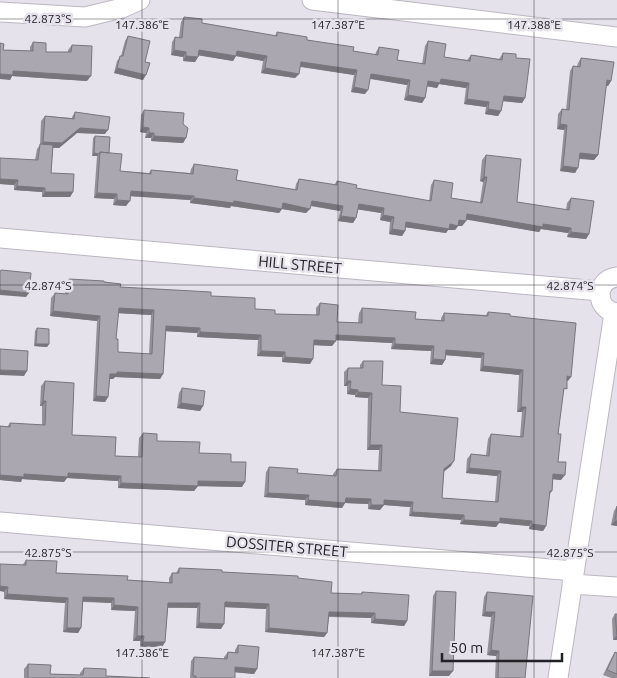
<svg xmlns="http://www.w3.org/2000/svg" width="617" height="678" font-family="Ubuntu,sans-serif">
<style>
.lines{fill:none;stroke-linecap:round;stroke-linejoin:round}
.minor-casing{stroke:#bbb7c1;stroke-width:21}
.minor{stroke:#fff;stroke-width:19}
.wall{fill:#939098;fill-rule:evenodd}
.shaded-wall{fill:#78757c}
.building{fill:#aba7b1;stroke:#78757c;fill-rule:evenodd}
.ticks{fill:none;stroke:#222125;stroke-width:1;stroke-opacity:0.45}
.labels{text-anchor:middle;stroke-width:5;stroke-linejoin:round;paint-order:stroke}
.street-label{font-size:15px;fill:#222125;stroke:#e6e2ec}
.ticks-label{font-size:12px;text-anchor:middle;fill:#222125;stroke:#e6e2ec;stroke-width:5;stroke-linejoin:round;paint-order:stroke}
</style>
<rect width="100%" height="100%" fill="#e6e2ec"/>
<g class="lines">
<!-- minor casing -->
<g class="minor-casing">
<path id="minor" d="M 312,0 L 617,37
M 0,12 L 85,17 L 122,8 L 140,0
M 0,238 L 600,291
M 617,277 C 594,280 595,310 617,313
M 0,522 L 574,571
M 572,584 L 617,587
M 558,678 L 614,313"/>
</g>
<!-- minor -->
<use href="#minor" class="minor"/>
</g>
<!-- wall -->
<path class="wall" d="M 184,17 L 202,23 L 275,36 L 277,32 L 307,40 L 353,51 L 375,55 L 376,52 L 379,47 L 397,60 L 422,64 L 425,46 L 428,41 L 444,57 L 467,60 L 471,55 L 499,59 L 503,53 L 516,58 L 525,98 L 522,103 L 503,101 L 501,111 L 498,116 L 485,114 L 486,107 L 464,104 L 466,88 L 439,84 L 437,88 L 427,86 L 425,98 L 422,103 L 404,100 L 407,85 L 370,79 L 365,94 L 351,92 L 354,75 L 300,67 L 299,74 L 295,78 L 261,73 L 263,61 L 236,56 L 233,61 L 199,55 L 198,57 L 195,62 L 183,61 L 183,57 L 171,55 L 172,42 L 175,37 L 179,37 L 181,22 Z
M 128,36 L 145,62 L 143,80 L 114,73 L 117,61 L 121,56 L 125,41 Z
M 33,42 L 46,52 L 68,52 L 68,50 L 72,45 L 87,81 L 12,76 L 10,80 L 3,50 L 30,51 L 30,47 Z
M 581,58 L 611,81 L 608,86 L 606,86 L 598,155 L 594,160 L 579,159 L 575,173 L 560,171 L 564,130 L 557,129 L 558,114 L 562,109 L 566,110 L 570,71 L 573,66 L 577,66 L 578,63 Z
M 144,110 L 183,124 L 186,138 L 183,143 L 151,141 L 151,138 L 145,138 L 146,133 L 140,132 L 141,115 Z
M 75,112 L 105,134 L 77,133 L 59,148 L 53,148 L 51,173 L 73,192 L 70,197 L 42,197 L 42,192 L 14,190 L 14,185 L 0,184 L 0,158 L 35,160 L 37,149 L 40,145 L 41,121 L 45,116 L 72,118 L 72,117 Z
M 95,136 L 109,153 L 120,171 L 149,173 L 151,170 L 190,173 L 191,169 L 194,164 L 236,180 L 295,190 L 296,184 L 299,179 L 334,185 L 337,181 L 356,188 L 429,201 L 431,185 L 434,180 L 451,198 L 480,202 L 483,182 L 480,181 L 482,160 L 486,155 L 517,202 L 566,210 L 567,203 L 571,198 L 589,234 L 586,239 L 567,237 L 568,233 L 541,229 L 539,232 L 466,219 L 466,221 L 462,226 L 458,226 L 455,230 L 448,230 L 446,233 L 406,227 L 405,231 L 402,236 L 389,234 L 390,222 L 380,220 L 381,213 L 358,209 L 356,218 L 353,223 L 338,221 L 340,211 L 310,206 L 306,213 L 282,209 L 279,213 L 231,206 L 230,208 L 190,203 L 190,200 L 130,196 L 126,206 L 113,205 L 114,199 L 94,198 L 97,156 L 92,156 L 93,138 Z
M 69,279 L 104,282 L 120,287 L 211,296 L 255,309 L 275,314 L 316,315 L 316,308 L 320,303 L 337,322 L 358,323 L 359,313 L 362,308 L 415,319 L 441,320 L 441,318 L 444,313 L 486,315 L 488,312 L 510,316 L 568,381 L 567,381 L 563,393 L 558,434 L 558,462 L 561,480 L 553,479 L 552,491 L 549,495 L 546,526 L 543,531 L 529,529 L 529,526 L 499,523 L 496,527 L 460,524 L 461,520 L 409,516 L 410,507 L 384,505 L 380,510 L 368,509 L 368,504 L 345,503 L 342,508 L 305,505 L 305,500 L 264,497 L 266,472 L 269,467 L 297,473 L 333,476 L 333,474 L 337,469 L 378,470 L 379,450 L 367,450 L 368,398 L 355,397 L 355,395 L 347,394 L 347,386 L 344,386 L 344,372 L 348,368 L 360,368 L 360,365 L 363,361 L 382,385 L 400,412 L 451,466 L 444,471 L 442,498 L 495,502 L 497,476 L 466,473 L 467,459 L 471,454 L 486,455 L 488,439 L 491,434 L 520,437 L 522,412 L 517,412 L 519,375 L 480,371 L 481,358 L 446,355 L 445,360 L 442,365 L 430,364 L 431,351 L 391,349 L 392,343 L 336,340 L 332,346 L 314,345 L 310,364 L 282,362 L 282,357 L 257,356 L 258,340 L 197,337 L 197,333 L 165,331 L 163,374 L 160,379 L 115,377 L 113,379 L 110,379 L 108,397 L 105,402 L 93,401 L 97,321 L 50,316 L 51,298 L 55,293 L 65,294 L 66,284 ZM 118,313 L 151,315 L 149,354 L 118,352 L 116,339 Z
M 37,328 L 49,344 L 47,347 L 34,346 L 35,331 Z
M 45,381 L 72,435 L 115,456 L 138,457 L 139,438 L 143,433 L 157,441 L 231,462 L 242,487 L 198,486 L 194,491 L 118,488 L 118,481 L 67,478 L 64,482 L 22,479 L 21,482 L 0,480 L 0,426 L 7,427 L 10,423 L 42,425 L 42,406 L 40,406 L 41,386 Z
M 182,388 L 203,406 L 200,411 L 177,408 L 179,393 Z
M 617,506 L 617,526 L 611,525 L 614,511 Z
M 26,560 L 56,573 L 127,580 L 169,583 L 169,578 L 172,573 L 176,573 L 179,568 L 222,572 L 298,578 L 331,593 L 361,594 L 362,592 L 407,621 L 404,626 L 371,623 L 371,618 L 329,617 L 327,633 L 324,637 L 265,632 L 266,609 L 225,607 L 221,629 L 196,628 L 197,608 L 168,608 L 165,642 L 162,647 L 140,647 L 140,641 L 133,641 L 135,611 L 111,610 L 111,603 L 83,602 L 81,628 L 78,633 L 63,632 L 65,603 L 4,599 L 4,592 Z
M 436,591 L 449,676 L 429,676 L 433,596 Z
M 487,592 L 525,678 L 495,678 L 496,656 L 487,655 L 491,617 L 482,616 L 484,597 Z
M 615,614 L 617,614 L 617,640 L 613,640 L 612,619 Z
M 238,645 L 257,669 L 254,674 L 235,672 L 235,678 L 190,678 L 191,661 L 194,657 L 224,659 L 224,657 L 228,652 L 235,653 L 235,650 Z
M 615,652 L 617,653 L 617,678 L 611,678 L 603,675 L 612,657 Z
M 28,664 L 50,674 L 80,675 L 80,673 L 84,668 L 106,676 L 150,678 L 24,678 L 24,669 Z"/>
<!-- shaded-wall -->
<path class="shaded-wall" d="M 174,50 L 186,52 L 183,57 L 171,55 Z
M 199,50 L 237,51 L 267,56 L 263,61 L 236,56 L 233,61 L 196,55 Z
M 186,56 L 198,57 L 195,62 L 183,61 Z
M 301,62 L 357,70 L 354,75 L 297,66 Z
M 117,68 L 146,75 L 143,80 L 114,73 Z
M 265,68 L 299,74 L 295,78 L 261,73 Z
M 13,71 L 91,76 L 87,81 L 12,76 L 10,80 L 0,79 L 0,74 Z
M 371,74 L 410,80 L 407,85 L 367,78 Z
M 441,79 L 469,83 L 466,88 L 439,84 L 437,88 L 425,86 L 428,81 Z
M 607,80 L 611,81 L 608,86 L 603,85 Z
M 354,87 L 368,90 L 365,94 L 351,92 Z
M 408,95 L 425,98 L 422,103 L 404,100 Z
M 504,96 L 525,98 L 522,103 L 501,101 Z
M 467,99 L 489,102 L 486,107 L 464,104 Z
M 488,109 L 501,111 L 498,116 L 485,114 Z
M 560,124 L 567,125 L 564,130 L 557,129 Z
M 143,127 L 149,128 L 146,133 L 140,132 Z
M 80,128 L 108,130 L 105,134 L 77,133 L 59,148 L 40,146 L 43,142 Z
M 149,133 L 154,133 L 151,138 L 145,138 Z
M 154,136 L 186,138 L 183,143 L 151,141 Z
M 94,153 L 99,154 L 97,156 L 92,156 Z
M 580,153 L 598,155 L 594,160 L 576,158 Z
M 563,166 L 578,168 L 575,173 L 560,171 Z
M 484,177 L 487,177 L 483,182 L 480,181 Z
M 0,179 L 18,180 L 14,185 L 0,184 Z
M 17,186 L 45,188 L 42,192 L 14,190 Z
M 131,191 L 194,196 L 190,200 L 127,196 Z
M 45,192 L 73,192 L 70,197 L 42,197 Z
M 97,193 L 117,194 L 114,199 L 94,198 Z
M 194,198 L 283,203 L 310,209 L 306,213 L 282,209 L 279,213 L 231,206 L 230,208 L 190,203 Z
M 117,200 L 130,201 L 126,206 L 113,205 Z
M 312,201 L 343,206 L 340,211 L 308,205 Z
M 359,204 L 384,208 L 381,213 L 355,209 Z
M 467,214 L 543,224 L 571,228 L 568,233 L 541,229 L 539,232 L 463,219 Z
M 383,215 L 394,217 L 390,222 L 380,220 Z
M 341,216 L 356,218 L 353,223 L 338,221 Z
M 459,220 L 466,221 L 462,226 L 458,226 L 455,230 L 448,230 L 446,233 L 403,227 L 406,222 L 450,224 Z
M 392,229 L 405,231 L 402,236 L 389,234 Z
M 571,232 L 589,234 L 586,239 L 567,237 Z
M 0,290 L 29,293 L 26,297 L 0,295 Z
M 119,308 L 154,310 L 151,315 L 115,313 Z
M 53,311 L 100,316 L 97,321 L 50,316 Z
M 166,326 L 200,328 L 197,333 L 162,331 Z
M 200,332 L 261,335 L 258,340 L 197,337 Z
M 336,335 L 395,338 L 392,343 L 333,340 Z
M 314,340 L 336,341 L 332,346 L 311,345 Z
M 36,344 L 49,344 L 47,347 L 34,346 Z
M 395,344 L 434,346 L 431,351 L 391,349 Z
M 446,350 L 484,353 L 481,358 L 443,355 Z
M 261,351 L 285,352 L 282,357 L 257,356 Z
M 285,357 L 313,359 L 310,364 L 282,362 Z
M 433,359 L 445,360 L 442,365 L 430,364 Z
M 483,366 L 523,370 L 519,375 L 480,371 Z
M 0,370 L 27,371 L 24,376 L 0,375 Z
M 117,372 L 163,374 L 160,379 L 115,377 L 113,379 L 107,379 L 110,374 Z
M 567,376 L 571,377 L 568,381 L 564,381 Z
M 347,381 L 351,381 L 347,386 L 344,386 Z
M 350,389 L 358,390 L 355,395 L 347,394 Z
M 358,392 L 372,393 L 368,398 L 355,397 Z
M 96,396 L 108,397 L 105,402 L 93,401 Z
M 43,401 L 46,401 L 42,406 L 40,406 Z
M 181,403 L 203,406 L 200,411 L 177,408 Z
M 521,407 L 526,407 L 522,412 L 517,412 Z
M 370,445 L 382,445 L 379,450 L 367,450 Z
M 454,461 L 451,466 L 441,474 L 444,469 Z
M 469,468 L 501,471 L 497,476 L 466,473 Z
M 68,473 L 121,476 L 118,481 L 67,478 L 64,482 L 22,479 L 21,482 L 0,480 L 0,475 Z
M 553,474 L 565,475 L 561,480 L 550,479 Z
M 198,481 L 245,482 L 242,487 L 195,486 Z
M 121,483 L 198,486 L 194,491 L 118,488 Z
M 268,493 L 309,495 L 305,500 L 264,497 Z
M 346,498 L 371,499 L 368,504 L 345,503 L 342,508 L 305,505 L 308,500 Z
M 384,500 L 413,502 L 410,507 L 384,505 L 380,510 L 368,509 L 371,505 Z
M 412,512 L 464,515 L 461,520 L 409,516 Z
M 500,518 L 532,521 L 529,526 L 499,523 L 496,527 L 460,524 L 464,520 Z
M 615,521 L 617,521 L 617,526 L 611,525 Z
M 532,524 L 546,526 L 543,531 L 529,529 Z
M 0,586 L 8,587 L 4,592 L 0,591 Z
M 7,594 L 68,598 L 65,603 L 4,599 Z
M 83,597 L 114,598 L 111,603 L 80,601 Z
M 225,602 L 269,604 L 266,609 L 222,607 Z
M 168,603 L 200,603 L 197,608 L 164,607 Z
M 114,605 L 138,607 L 135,611 L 111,610 Z
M 329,612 L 375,613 L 371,618 L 326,616 Z
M 485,612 L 495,612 L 491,617 L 482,616 Z
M 375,619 L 407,621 L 404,626 L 371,623 Z
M 199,623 L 224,624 L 221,629 L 196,628 Z
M 67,628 L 81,628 L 78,633 L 63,632 Z
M 269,628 L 327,633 L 324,637 L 265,632 Z
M 617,635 L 617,640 L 613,640 Z
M 137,636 L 144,636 L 140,641 L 133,641 Z
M 143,642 L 165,642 L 162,647 L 140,647 Z
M 491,650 L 499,651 L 496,656 L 487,655 Z
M 235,667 L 257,669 L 254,674 L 232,672 Z
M 432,671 L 453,671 L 449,676 L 429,676 Z"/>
<!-- building -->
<path class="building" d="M 184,17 L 202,19 L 202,23 L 277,36 L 277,32 L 307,37 L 307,40 L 354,47 L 353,51 L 378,55 L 379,47 L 399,50 L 397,60 L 425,64 L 428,41 L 446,44 L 444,57 L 470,61 L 471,55 L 502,60 L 503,53 L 516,54 L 516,58 L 530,59 L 525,98 L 504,96 L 501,111 L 488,109 L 489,102 L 467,99 L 469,83 L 441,79 L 440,83 L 428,81 L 425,98 L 408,95 L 410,80 L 371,74 L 368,90 L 354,87 L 357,70 L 301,62 L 299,74 L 265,68 L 267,56 L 237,51 L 236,56 L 199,50 L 198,57 L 186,56 L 186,52 L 174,50 L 175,37 L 182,38 Z
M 128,36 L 150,41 L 145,62 L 150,63 L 146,75 L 117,68 L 120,56 L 123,56 Z
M 33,42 L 46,43 L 46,52 L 71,52 L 72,45 L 92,46 L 91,76 L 13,71 L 13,75 L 0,74 L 0,43 L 4,44 L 3,50 L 33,51 Z
M 581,58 L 614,62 L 611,81 L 607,80 L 598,155 L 580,153 L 578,168 L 563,166 L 567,125 L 560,124 L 562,109 L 569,110 L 573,66 L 580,67 Z
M 144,110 L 184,113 L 183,124 L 188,128 L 186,138 L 154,136 L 154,133 L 149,133 L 149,128 L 143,127 Z
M 75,112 L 110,117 L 108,130 L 80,128 L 62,143 L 43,142 L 45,116 L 74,119 Z
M 95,136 L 110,137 L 109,153 L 100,152 L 99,154 L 94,153 Z
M 40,144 L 53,145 L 51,173 L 74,174 L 73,192 L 45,192 L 45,188 L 17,186 L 18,180 L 0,179 L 0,158 L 38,160 Z
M 100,152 L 122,154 L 120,171 L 151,174 L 151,170 L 193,174 L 194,164 L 238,170 L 236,180 L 297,190 L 299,179 L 337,185 L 337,181 L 357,185 L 356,188 L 431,201 L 434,180 L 453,183 L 451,198 L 482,203 L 487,177 L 484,177 L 486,155 L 521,159 L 517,202 L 569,210 L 571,198 L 594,201 L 589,234 L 571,232 L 571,228 L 543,224 L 543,227 L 467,214 L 466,221 L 459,220 L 458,226 L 450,224 L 449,229 L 406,222 L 405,231 L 392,229 L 394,217 L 383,215 L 384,208 L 359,204 L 356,218 L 341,216 L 343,206 L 312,201 L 310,209 L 283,203 L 282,209 L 234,201 L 233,203 L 194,198 L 194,196 L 131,191 L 130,201 L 117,200 L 117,194 L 97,193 Z
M 1,270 L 31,273 L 29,293 L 0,290 L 0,272 Z
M 69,279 L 104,281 L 104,282 L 121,284 L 120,287 L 211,292 L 211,296 L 255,298 L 255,309 L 275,310 L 275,314 L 319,315 L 320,303 L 338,305 L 337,322 L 362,323 L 362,308 L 416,312 L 415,319 L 444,321 L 444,313 L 488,316 L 488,312 L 510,314 L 510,316 L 537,319 L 576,323 L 571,377 L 567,376 L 567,389 L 564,388 L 558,434 L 561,434 L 558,462 L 566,462 L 565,475 L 553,474 L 552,491 L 550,491 L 546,526 L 532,524 L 532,521 L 500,518 L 500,522 L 464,520 L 464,515 L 412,512 L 413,502 L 384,500 L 384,505 L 371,505 L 371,499 L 346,498 L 345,503 L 308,500 L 309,495 L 268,493 L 269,467 L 298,469 L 297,473 L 336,476 L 337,469 L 381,471 L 382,445 L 370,445 L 372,393 L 358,392 L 358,390 L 350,389 L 351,381 L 347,381 L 348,368 L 363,368 L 363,361 L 383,361 L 382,385 L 401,386 L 400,412 L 458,418 L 454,461 L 444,469 L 442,498 L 498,502 L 501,471 L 469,468 L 471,454 L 489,456 L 491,434 L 523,437 L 526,407 L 521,407 L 523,370 L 483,366 L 484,353 L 446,350 L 445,360 L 433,359 L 434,346 L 395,344 L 395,338 L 336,335 L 336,341 L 314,340 L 313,359 L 285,357 L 285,352 L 261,351 L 261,335 L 200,332 L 200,328 L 166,326 L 163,374 L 117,372 L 117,374 L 110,374 L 108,397 L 96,396 L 100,316 L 53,311 L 55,293 L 68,294 ZM 119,308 L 154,310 L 152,354 L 118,352 L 118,339 L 116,339 Z
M 37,328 L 49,329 L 49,344 L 36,344 Z
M 0,349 L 28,351 L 27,371 L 0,370 Z
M 45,381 L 74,383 L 72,435 L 116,437 L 115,456 L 142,457 L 143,433 L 157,434 L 157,441 L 200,442 L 199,453 L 231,454 L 231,462 L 246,462 L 245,482 L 198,481 L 198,486 L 121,483 L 121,476 L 68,473 L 68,477 L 24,474 L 24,477 L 0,475 L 0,426 L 10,427 L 10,423 L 45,425 L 46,401 L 43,401 Z
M 182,388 L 205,391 L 203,406 L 181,403 Z
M 617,506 L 617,521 L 615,521 Z
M 26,560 L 57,561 L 56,573 L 128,576 L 127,580 L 172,583 L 172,573 L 179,573 L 179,568 L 222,570 L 222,572 L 298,576 L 298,578 L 332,582 L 331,593 L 362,594 L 362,592 L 409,595 L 407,621 L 375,619 L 375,613 L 329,612 L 327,633 L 269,628 L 269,604 L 225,602 L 224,624 L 199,623 L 200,603 L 168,603 L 165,642 L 143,642 L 144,636 L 137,636 L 138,607 L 114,605 L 114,598 L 83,597 L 81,628 L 67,628 L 68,598 L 7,594 L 8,587 L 0,586 L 0,564 L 26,565 Z
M 436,591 L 456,592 L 453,671 L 432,671 Z
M 487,592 L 533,596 L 525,678 L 498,678 L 499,651 L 491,650 L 495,612 L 485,612 Z
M 615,614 L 617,614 L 617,635 Z
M 238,645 L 259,647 L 257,669 L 235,667 L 235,678 L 196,678 L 196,676 L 193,676 L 194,657 L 227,659 L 228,652 L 238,653 Z
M 615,652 L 617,653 L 617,674 L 607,670 Z
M 28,664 L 51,665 L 50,674 L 83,675 L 84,668 L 106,669 L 106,676 L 150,678 L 28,678 Z"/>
<!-- ticks -->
<path class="ticks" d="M 142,0 L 142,678M 338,0 L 338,678M 534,0 L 534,678M 0,19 L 617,19M 0,285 L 617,285M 0,552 L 617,552"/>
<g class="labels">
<!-- street labels -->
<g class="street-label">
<text transform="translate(300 265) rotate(5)" y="5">HILL STREET</text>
<text transform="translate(287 547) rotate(5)" y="5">DOSSITER STREET</text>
</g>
</g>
<g class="ticks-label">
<text x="48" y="23">42.873°S</text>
<text x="142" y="29">147.386°E</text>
<text x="338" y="29">147.387°E</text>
<text x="534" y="29">147.388°E</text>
<text x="48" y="290">42.874°S</text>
<text x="570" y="290">42.874°S</text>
<text x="48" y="557">42.875°S</text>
<text x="570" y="557">42.875°S</text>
<text x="142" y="657">147.386°E</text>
<text x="338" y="657">147.387°E</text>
</g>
<!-- scale -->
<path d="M442 653v8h120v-8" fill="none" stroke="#222125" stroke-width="2.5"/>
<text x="450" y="653" font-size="15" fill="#222125" stroke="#e6e2ec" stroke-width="4" paint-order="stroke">50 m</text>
</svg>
